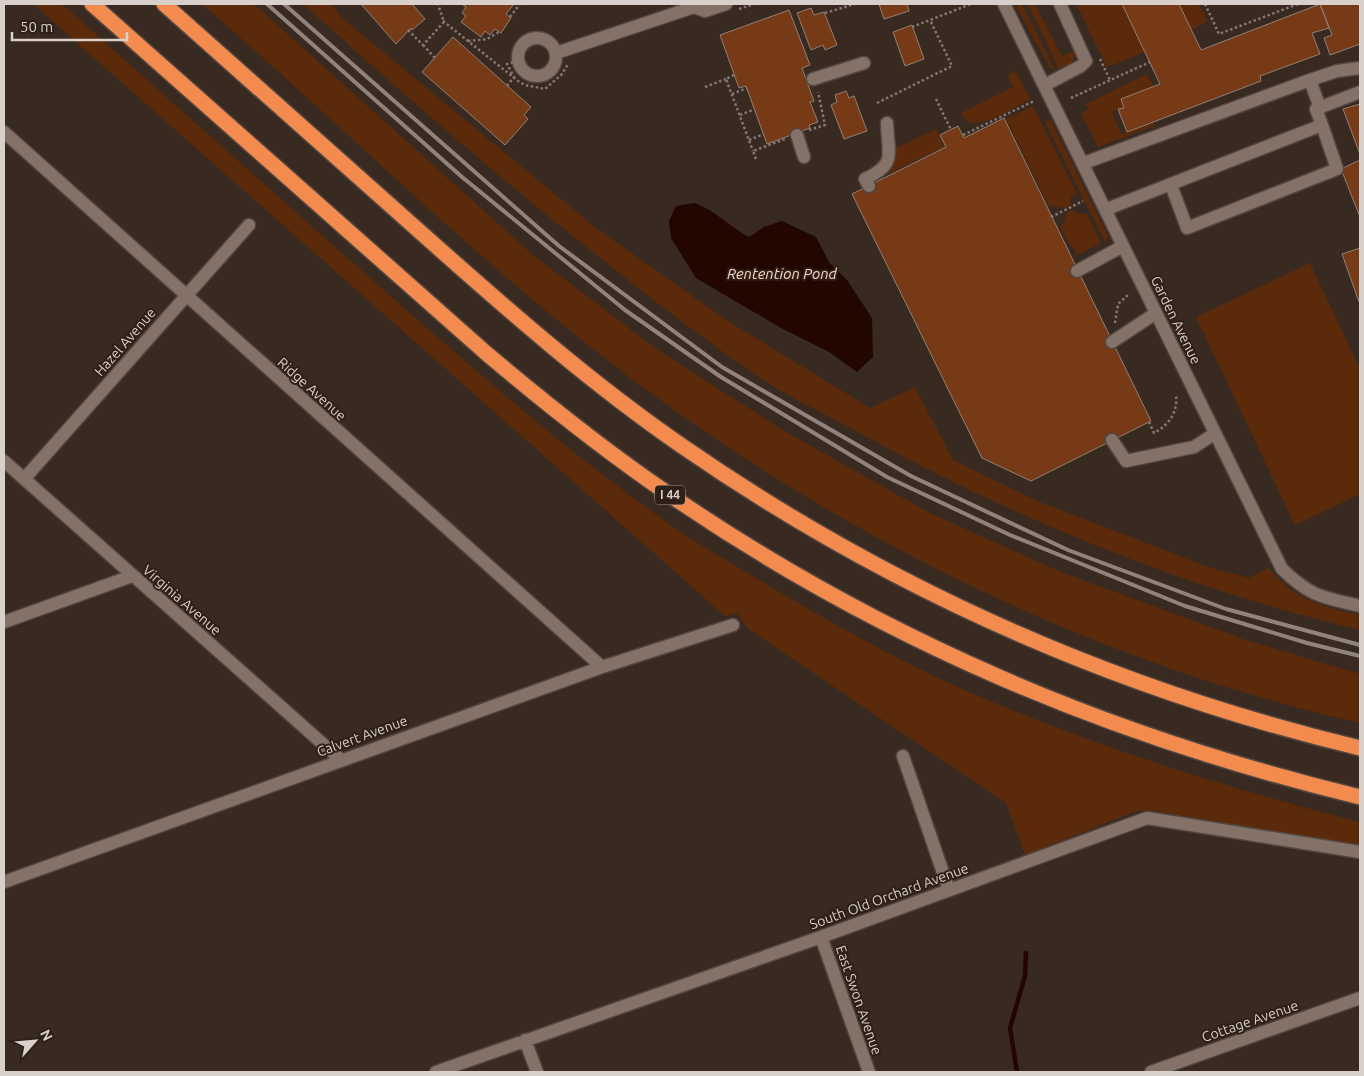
<svg xmlns="http://www.w3.org/2000/svg" width="1364" height="1076" font-family="Ubuntu,sans-serif">
<style>
.green{fill:#5b2a0a}
.water{fill:#230600}
.lines{fill:none;stroke-linecap:round;stroke-linejoin:round}
.stream{stroke:#230600;stroke-width:4.5}
.building{fill:#763b16;stroke:#928076}
.minor-casing{stroke:#534640;stroke-width:15}
.highway-casing{stroke:#534640;stroke-width:18}
.path{stroke:#857872;stroke-width:2.5;stroke-dasharray:2.5 2.5;stroke-linecap:butt}
.minor{stroke:#847269;stroke-width:12}
.highway{stroke:#f48b4e;stroke-width:15}
.rail{stroke:#90837d;stroke-width:4}
.labels{text-anchor:middle;stroke-width:4;stroke-linejoin:round;paint-order:stroke}
.shield{fill:#2e1f17;stroke:#a69b95;stroke-width:1}
.shield-label{font-size:12px;font-weight:bold;fill:#dad0cb}
.street-label{font-size:14px;fill:#dad0cb;stroke:#2e1f17}
.water-label{font-size:15px;font-style:italic;fill:#fbd5c1;stroke:#2e1f17}
</style>
<rect width="100%" height="100%" fill="#382921"/>
<!-- green -->
<path class="green" d="M 33,4 L 62,4 C 173,103 284,202 395,300 C 489,382 584,466 687,536 C 709,551 732,563 754,577 C 821,617 889,656 960,688 C 1090,745 1223,787 1360,822 L 1360,846 L 1149,810 L 1134,812 L 1025,855 L 1006,803 L 747,628 L 737,613 L 725,616 Z
M 202,4 L 254,4 L 533,255 L 655,348 L 781,429 L 930,513 L 1061,572 L 1246,640 L 1360,674 L 1360,723 C 1056,654 771,502 533,300 C 420,205 314,101 202,4 Z
M 303,4 L 332,4 L 342,18 L 596,228 L 725,319 L 870,408 L 915,387 L 953,460 L 1035,500 L 1208,567 L 1249,578 L 1269,568 C 1298,602 1319,605 1360,615 L 1360,630 C 1184,588 1014,519 856,431 C 827,415 796,401 768,383 C 709,344 653,300 598,256 C 496,176 399,90 303,4 Z
M 1017,4 L 1022,4 L 1055,70 L 1050,68 L 1017,8 Z
M 1028,4 L 1035,4 L 1062,56 L 1074,51 C 1077,62 1068,65 1059,69 Z
M 1076,4 L 1122,4 L 1145,52 L 1107,67 Z
M 1179,4 L 1199,4 L 1208,21 L 1192,30 Z
M 1015,70 L 1030,99 C 1015,107 980,130 965,120 L 961,113 L 1013,87 L 1008,76 Z
M 1147,74 L 1154,87 L 1121,99 L 1124,108 L 1112,112 L 1121,134 L 1153,122 L 1154,126 L 1098,147 L 1081,113 L 1089,109 L 1086,104 Z
M 1033,106 L 1076,192 L 1071,197 L 1070,205 L 1065,208 L 1049,206 L 1006,119 Z
M 1050,119 L 1108,236 L 1106,244 L 1045,122 Z
M 936,129 L 944,147 L 880,178 L 893,149 Z
M 1072,209 L 1076,213 L 1087,214 L 1101,243 L 1077,255 L 1072,245 L 1070,246 L 1060,227 L 1065,221 L 1066,213 Z
M 1310,263 L 1360,369 L 1360,494 L 1295,525 L 1196,317 Z"/>
<!-- water -->
<path class="water" d="M 694,203 C 715,210 730,227 749,237 L 764,227 L 782,221 L 816,237 L 829,262 L 847,280 L 872,318 L 873,357 L 857,372 L 829,352 L 781,328 L 696,278 L 671,238 L 669,221 L 676,206 Z"/>
<g class="lines">
<!-- stream -->
<path class="stream" d="M 1017,1072 L 1010,1028 L 1025,976 L 1026,953"/>
</g>
<!-- building -->
<path class="building" d="M 361,4 L 412,4 L 425,19 L 412,30 L 411,28 L 396,44 Z
M 462,4 L 514,4 L 506,14 L 511,18 L 501,33 L 495,29 L 490,35 L 485,31 L 481,37 L 461,22 L 466,16 L 462,13 L 466,7 Z
M 879,4 L 907,4 L 909,11 L 884,19 Z
M 1122,4 L 1179,4 L 1201,50 L 1320,4 L 1329,28 L 1312,33 L 1320,54 L 1260,76 L 1261,81 L 1127,132 L 1118,109 L 1124,108 L 1121,99 L 1160,84 Z
M 1320,4 L 1360,4 L 1360,44 L 1330,55 L 1324,38 L 1332,35 Z
M 811,8 L 814,15 L 824,12 L 837,45 L 825,50 L 823,45 L 811,50 L 797,13 Z
M 789,10 L 810,65 L 802,68 L 814,101 L 810,102 L 818,122 L 809,125 L 810,128 L 767,144 L 746,86 L 739,88 L 720,35 Z
M 912,25 L 924,59 L 905,66 L 893,32 Z
M 453,37 L 531,107 L 524,115 L 528,119 L 505,145 L 422,72 Z
M 846,91 L 849,98 L 854,96 L 867,131 L 844,139 L 831,105 L 837,102 L 835,95 Z
M 1360,104 L 1360,154 L 1343,109 Z
M 1004,118 L 1151,421 L 1031,481 L 982,458 L 852,194 L 946,147 L 940,135 L 958,126 L 964,138 Z
M 1360,160 L 1360,217 L 1341,169 Z
M 1360,248 L 1360,301 L 1359,302 L 1342,254 Z"/>
<g class="lines">
<!-- minor casing -->
<g class="minor-casing">
<path id="minor" d="M 1004,4 L 1282,569 C 1311,597 1322,597 1360,606
M 694,7 L 705,11 L 726,4
M518 57a19 19 0 1 1 38 0a19 19 0 1 1-38 0Z
M 556,53 L 694,7 L 698,4
M 813,79 L 864,63
M 1310,80 L 1320,108
M 1045,85 L 1081,66 L 1086,61 L 1060,4
M 1322,125 L 1316,109 L 1360,92
M 4,132 L 602,667
M 797,135 L 804,157
M 1084,163 L 1310,80 L 1337,71 L 1360,68
M 869,186 L 865,179 C 897,164 888,155 887,123
M 1107,209 L 1322,125 L 1337,169 L 1187,228 L 1171,185
M 1077,271 L 1123,246
M 1112,342 L 1156,313
M 1112,440 L 1126,461 L 1194,447 L 1214,434
M 4,461 L 341,760
M 24,479 L 249,225
M 4,622 L 132,576
M 903,756 L 949,890
M 4,882 L 602,667 L 733,625
M 821,937 L 869,1072
M 525,1040 L 537,1072
M 436,1072 L 821,937 L 1147,818 L 1360,852
M 1151,1072 L 1360,998"/>
</g>
<!-- highway casing -->
<g class="highway-casing">
<path id="highway" d="M 92,4 L 486,353 C 544,402 604,450 667,493 C 881,640 1109,736 1360,797
M 164,4 C 251,82 339,160 427,238 C 509,311 592,384 682,446 C 890,590 1114,689 1360,748"/>
</g>
<!-- path -->
<path class="path" d="M 1205,4 L 1219,34 L 1298,4
M 739,9 L 754,4
M 825,13 L 855,4
M 510,17 L 520,4
M 443,21 L 518,81 L 525,85 L 545,89 L 562,74 L 568,64
M 912,27 L 971,4
M 408,30 L 423,45 L 444,22 L 438,4
M 468,41 L 487,39 L 499,32
M 423,45 L 435,58
M 1100,59 L 1110,80
M 734,75 L 726,79 L 753,151
M 507,86 L 514,77 L 507,64 L 518,61
M 705,87 L 726,79
M 732,94 L 747,88
M 1071,98 L 1150,62
M 936,99 L 951,130
M 877,103 L 952,66 L 930,20
M 740,115 L 755,109
M 809,130 L 825,125 L 818,92
M 963,135 L 1034,101
M 749,140 L 764,134
M 756,159 L 753,151 L 785,139
M 1051,217 L 1083,201
M 1115,323 L 1118,304 L 1129,294
M 1149,422 L 1154,433 C 1170,424 1178,412 1176,394"/>
<!-- minor -->
<use href="#minor" class="minor"/>
<!-- highway -->
<use href="#highway" class="highway"/>
<!-- rail -->
<path class="rail" d="M 267,4 L 462,177 L 625,310 L 721,377 L 887,477 L 1010,535 L 1185,606 L 1307,643 L 1360,656
M 284,4 L 559,246 L 722,367 L 911,476 L 1068,550 L 1226,609 L 1360,645"/>
</g>
<g class="labels">
<!-- shield labels -->
<rect class="shield" x="655" y="485.5" width="30" height="19" rx="4"/>
<g class="shield-label">
<text x="670" y="499">I 44</text>
</g>
<!-- street labels -->
<g class="street-label">
<text transform="translate(1176 320) rotate(64)" y="5">Garden Avenue</text>
<text transform="translate(125 342) rotate(-49)" y="5">Hazel Avenue</text>
<text transform="translate(312 389) rotate(42)" y="5">Ridge Avenue</text>
<text transform="translate(182 600) rotate(41)" y="5">Virginia Avenue</text>
<text transform="translate(362 736) rotate(-20)" y="5">Calvert Avenue</text>
<text transform="translate(889 896) rotate(-20)" y="5">South Old Orchard Avenue</text>
<text transform="translate(859 1000) rotate(71)" y="5">East Swon Avenue</text>
<text transform="translate(1250 1021) rotate(-19)" y="5">Cottage Avenue</text>
</g>
<!-- water labels -->
<g class="water-label">
<text x="782" y="279">Rentention Pond</text>
</g>
</g>
<!-- border -->
<rect width="1364" height="1076" fill="none" stroke="#dad0cb" stroke-width="10"/>
<!-- north arrow -->
<g transform="translate(35 1041) rotate(63)" stroke="#2e1f17" stroke-width="4" paint-order="stroke">
<path d="M0-4L9 19L0 12L-9 19Z" fill="#dad0cb"/>
<text y="-8" font-size="14" font-weight="bold" text-anchor="middle" fill="#dad0cb">N</text>
</g>
<!-- scale -->
<path d="M12 32v8h115v-8" fill="none" stroke="#dad0cb" stroke-width="2.5"/>
<text x="20" y="32" font-size="15" fill="#dad0cb" stroke="#2e1f17" stroke-width="4" paint-order="stroke">50 m</text>
</svg>
